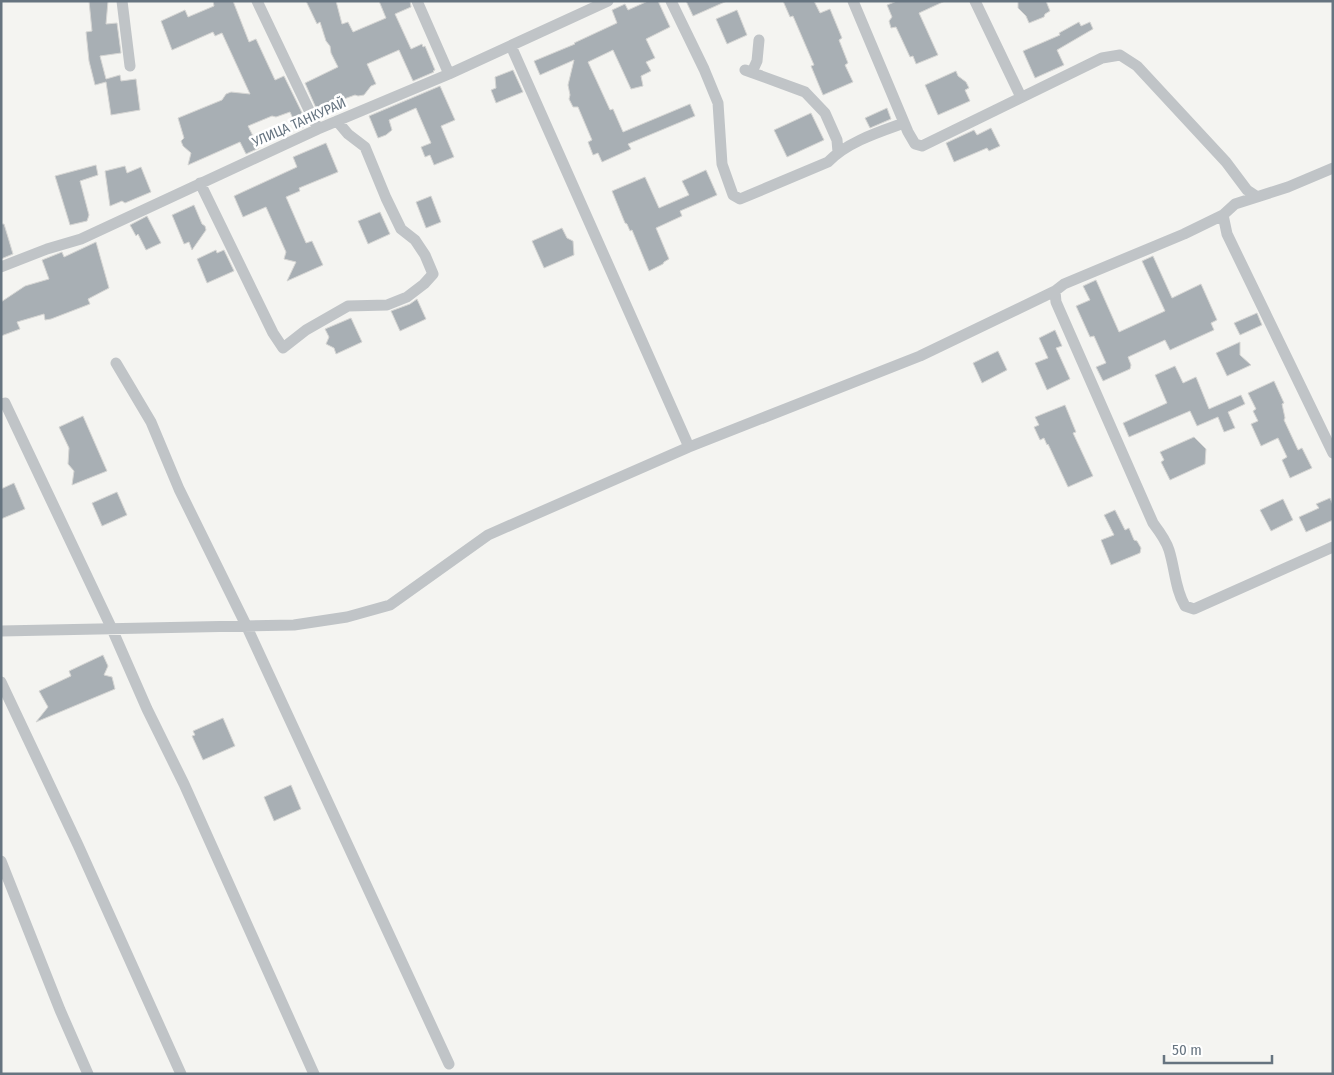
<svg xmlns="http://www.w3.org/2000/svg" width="1334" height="1075" font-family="'Fira Sans Condensed',sans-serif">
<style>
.building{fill:#a8afb4;stroke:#d6d6d4}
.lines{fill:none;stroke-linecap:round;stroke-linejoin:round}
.minor{stroke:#c0c4c7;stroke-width:11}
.labels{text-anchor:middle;stroke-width:5;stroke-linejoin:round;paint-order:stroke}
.street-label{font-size:14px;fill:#667480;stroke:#fff}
</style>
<rect width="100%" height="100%" fill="#f4f4f1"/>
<!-- building -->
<path class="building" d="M 89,1 L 108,1 L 106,24 L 117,23 L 121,53 L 100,56 L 106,79 L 120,75 L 121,81 L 136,79 L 140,110 L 111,115 L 106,82 L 95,85 L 89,61 L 86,32 L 92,31 Z
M 213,1 L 233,1 L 249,42 L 256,39 L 275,80 L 284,76 L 308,125 L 298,130 L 290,112 L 276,117 L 272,116 L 248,126 L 259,148 L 246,154 L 240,142 L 188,165 L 191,153 L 183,146 L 181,141 L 184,138 L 178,118 L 222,100 L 226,94 L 231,92 L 250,94 L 222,33 L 215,36 L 213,32 L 172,50 L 161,21 L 185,10 L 188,17 L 214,6 Z
M 306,1 L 336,1 L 342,24 L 348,22 L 353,32 L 386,18 L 379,1 L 410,1 L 411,7 L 395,14 L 411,49 L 422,44 L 423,47 L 425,46 L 435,70 L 433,71 L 434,72 L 413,81 L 399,50 L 367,64 L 376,84 L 371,86 L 364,95 L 358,96 L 355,95 L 344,99 L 343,96 L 316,108 L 305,83 L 338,67 L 331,53 L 330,46 L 326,41 L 320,22 L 317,24 Z
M 648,1 L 658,1 L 670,27 L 646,39 L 655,58 L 646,62 L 651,71 L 641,76 L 643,86 L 631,89 L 613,50 L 588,62 L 610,110 L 613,109 L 623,132 L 690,104 L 695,116 L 628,144 L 631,149 L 602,162 L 598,153 L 593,155 L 588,142 L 592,140 L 578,107 L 573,107 L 569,99 L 570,95 L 568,85 L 574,60 L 540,75 L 534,61 L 575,44 L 574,43 L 617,23 L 612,10 L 625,4 L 628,10 Z
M 686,1 L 727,1 L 693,16 Z
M 783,1 L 814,1 L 820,13 L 830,9 L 842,38 L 839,40 L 848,63 L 845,65 L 853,82 L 823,95 L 811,66 L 814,65 L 793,16 L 790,17 Z
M 897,1 L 945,1 L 919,13 L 938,55 L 916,64 L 913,56 L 910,57 L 896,27 L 891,28 L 889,21 L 892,17 L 887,5 Z
M 1018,1 L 1046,1 L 1050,11 L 1045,14 L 1044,17 L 1029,23 L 1026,16 L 1018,8 Z
M 737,10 L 747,35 L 727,44 L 716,19 Z
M 1079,22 L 1081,26 L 1090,22 L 1093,29 L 1057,50 L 1064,65 L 1035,78 L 1023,51 L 1060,35 L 1059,33 Z
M 513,70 L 523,92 L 496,103 L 491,90 L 496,88 L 495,77 Z
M 956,71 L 958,76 L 966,82 L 969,88 L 965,90 L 970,101 L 938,115 L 925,85 Z
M 440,86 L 455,120 L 441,126 L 454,157 L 434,165 L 430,155 L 425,157 L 421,147 L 431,143 L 416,108 L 389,120 L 392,130 L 386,135 L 378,138 L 369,116 Z
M 887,108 L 891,119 L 870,128 L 865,118 Z
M 811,113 L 824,140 L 787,157 L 774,130 Z
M 991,128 L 1000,146 L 989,151 L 987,148 L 954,162 L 946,143 L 974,130 L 977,135 Z
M 326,143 L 338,172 L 299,188 L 300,191 L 286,197 L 306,243 L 312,241 L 323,265 L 287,281 L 296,262 L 284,259 L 286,252 L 266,207 L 243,217 L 234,196 L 297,167 L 293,157 Z
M 96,165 L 98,175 L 80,181 L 89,215 L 87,221 L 70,225 L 55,176 Z
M 125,166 L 127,173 L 141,167 L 151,192 L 125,203 L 122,201 L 110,206 L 105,171 Z
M 706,170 L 717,195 L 680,211 L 682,216 L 656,228 L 669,259 L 664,262 L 663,264 L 649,271 L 632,230 L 630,231 L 627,224 L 625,223 L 612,191 L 645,177 L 659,208 L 689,195 L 682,181 Z
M 431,196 L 441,222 L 426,228 L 416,202 Z
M 194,205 L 202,224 L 205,226 L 206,230 L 192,250 L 189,242 L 184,244 L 172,215 Z
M 380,212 L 390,234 L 368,244 L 358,221 Z
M 147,216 L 161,243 L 146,250 L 138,234 L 136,236 L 130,225 Z
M 1,224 L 4,224 L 13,254 L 1,259 Z
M 562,228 L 567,238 L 573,241 L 574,255 L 544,268 L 532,241 Z
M 96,242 L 109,288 L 88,299 L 90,304 L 51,319 L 45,320 L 44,314 L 17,322 L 20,329 L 1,336 L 1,302 L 25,286 L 49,279 L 42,260 L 62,252 L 64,257 Z
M 216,250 L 217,253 L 224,250 L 234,271 L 207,283 L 197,259 Z
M 1153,256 L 1172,298 L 1201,284 L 1217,320 L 1211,323 L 1214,330 L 1170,350 L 1165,340 L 1128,357 L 1131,365 L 1130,369 L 1103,381 L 1096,367 L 1106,363 L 1094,336 L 1090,337 L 1076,306 L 1090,300 L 1083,286 L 1096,280 L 1119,332 L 1165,311 L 1142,261 Z
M 417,299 L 426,319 L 400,331 L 391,311 L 410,304 Z
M 1257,313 L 1262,325 L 1240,335 L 1234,323 Z
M 351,318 L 362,342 L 336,354 L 334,348 L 326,344 L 329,337 L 325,329 Z
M 1055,330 L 1062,346 L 1056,348 L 1070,379 L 1047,390 L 1035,363 L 1048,358 L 1039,338 Z
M 1240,342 L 1240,355 L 1251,365 L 1227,376 L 1216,353 Z
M 998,351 L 1007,370 L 982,383 L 973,363 Z
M 1175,366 L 1183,383 L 1196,377 L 1209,409 L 1241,395 L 1245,404 L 1228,412 L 1235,428 L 1224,432 L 1218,417 L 1197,426 L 1190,411 L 1129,437 L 1123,423 L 1167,403 L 1155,375 Z
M 1274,381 L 1284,403 L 1282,404 L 1285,418 L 1284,420 L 1298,450 L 1302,448 L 1312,468 L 1290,478 L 1282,460 L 1287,457 L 1278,438 L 1261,446 L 1251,424 L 1258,421 L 1253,411 L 1256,409 L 1248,393 Z
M 1065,405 L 1076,432 L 1073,433 L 1093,476 L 1068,487 L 1048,444 L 1047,445 L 1044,438 L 1040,440 L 1034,427 L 1039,425 L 1035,417 Z
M 83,416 L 107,471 L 72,485 L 74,471 L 68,464 L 69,448 L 59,427 Z
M 1194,437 L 1206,449 L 1205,464 L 1170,480 L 1161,462 L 1164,460 L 1160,452 Z
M 14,483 L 25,509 L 1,519 L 1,489 Z
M 117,492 L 127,515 L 102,526 L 92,503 Z
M 1330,498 L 1333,505 L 1333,520 L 1306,532 L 1299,517 L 1319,508 L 1316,504 Z
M 1283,499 L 1293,520 L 1271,531 L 1260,510 Z
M 1115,510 L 1125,530 L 1129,528 L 1134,540 L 1137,541 L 1141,548 L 1140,553 L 1111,565 L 1101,540 L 1114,535 L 1104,515 Z
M 103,655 L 108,666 L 104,675 L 112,677 L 115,689 L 36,722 L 48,707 L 39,691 L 71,676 L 69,671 Z
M 223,718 L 235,746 L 203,760 L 192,736 L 195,735 L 193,731 Z
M 291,785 L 301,809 L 274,821 L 264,797 Z"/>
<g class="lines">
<!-- minor -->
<path class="minor" d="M 122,1 L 130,66
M 257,1 L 318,129
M 417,1 L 449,74
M 671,1 L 704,69 L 718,103 L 722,164 L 733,195 L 740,199 L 828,162 C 847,142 879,132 904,123
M 853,1 L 908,132 L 915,144 L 922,146 L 1102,58 L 1120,55 L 1137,66 L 1226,162 L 1247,190 L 1256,196
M 975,1 L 1021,97
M 511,46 L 689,447
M 745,70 L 805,92 L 825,113 L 837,140 L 838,152
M 752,72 L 757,61 L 759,40
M 1333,168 L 1288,187 L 1235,204 L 1223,215 L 1184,234 L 1064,284 L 1055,291 L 1056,302 L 1153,523 C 1159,531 1166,540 1169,550 C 1175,569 1175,589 1185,606 L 1194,609 L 1333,547
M 200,183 L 273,333 L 283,348 L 306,330 L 348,306 L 387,305 L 407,297 L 424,284 L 433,274 L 425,255 L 415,240 L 401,229 L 386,198 L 365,147 L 348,134 L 337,121
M 1223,215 L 1227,234 L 1333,453
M 1,267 L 47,249 L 81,239 L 318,129 L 449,74 L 608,1
M 116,363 L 151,422 L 179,489 L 246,625 L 449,1064
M 1,404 L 5,403 L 112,629 L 147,709 L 184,784 L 314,1074
M 1,631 L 294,625 L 347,617 L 390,605 L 488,535 L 689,447 L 920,356 L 1055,291
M 1,682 L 78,845 L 181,1074
M 1,861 L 60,1010 L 88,1074"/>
</g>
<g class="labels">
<!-- street labels -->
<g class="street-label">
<text transform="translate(299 122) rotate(-24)" y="5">УЛИЦА ТАНКУРАЙ</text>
</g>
</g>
<!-- border -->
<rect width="1334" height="1075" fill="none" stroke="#667480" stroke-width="5"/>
<!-- scale -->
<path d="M1164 1055v8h108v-8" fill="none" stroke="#667480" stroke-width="2.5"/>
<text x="1172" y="1055" font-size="15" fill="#667480" stroke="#ffffff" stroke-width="4" paint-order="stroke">50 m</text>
</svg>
